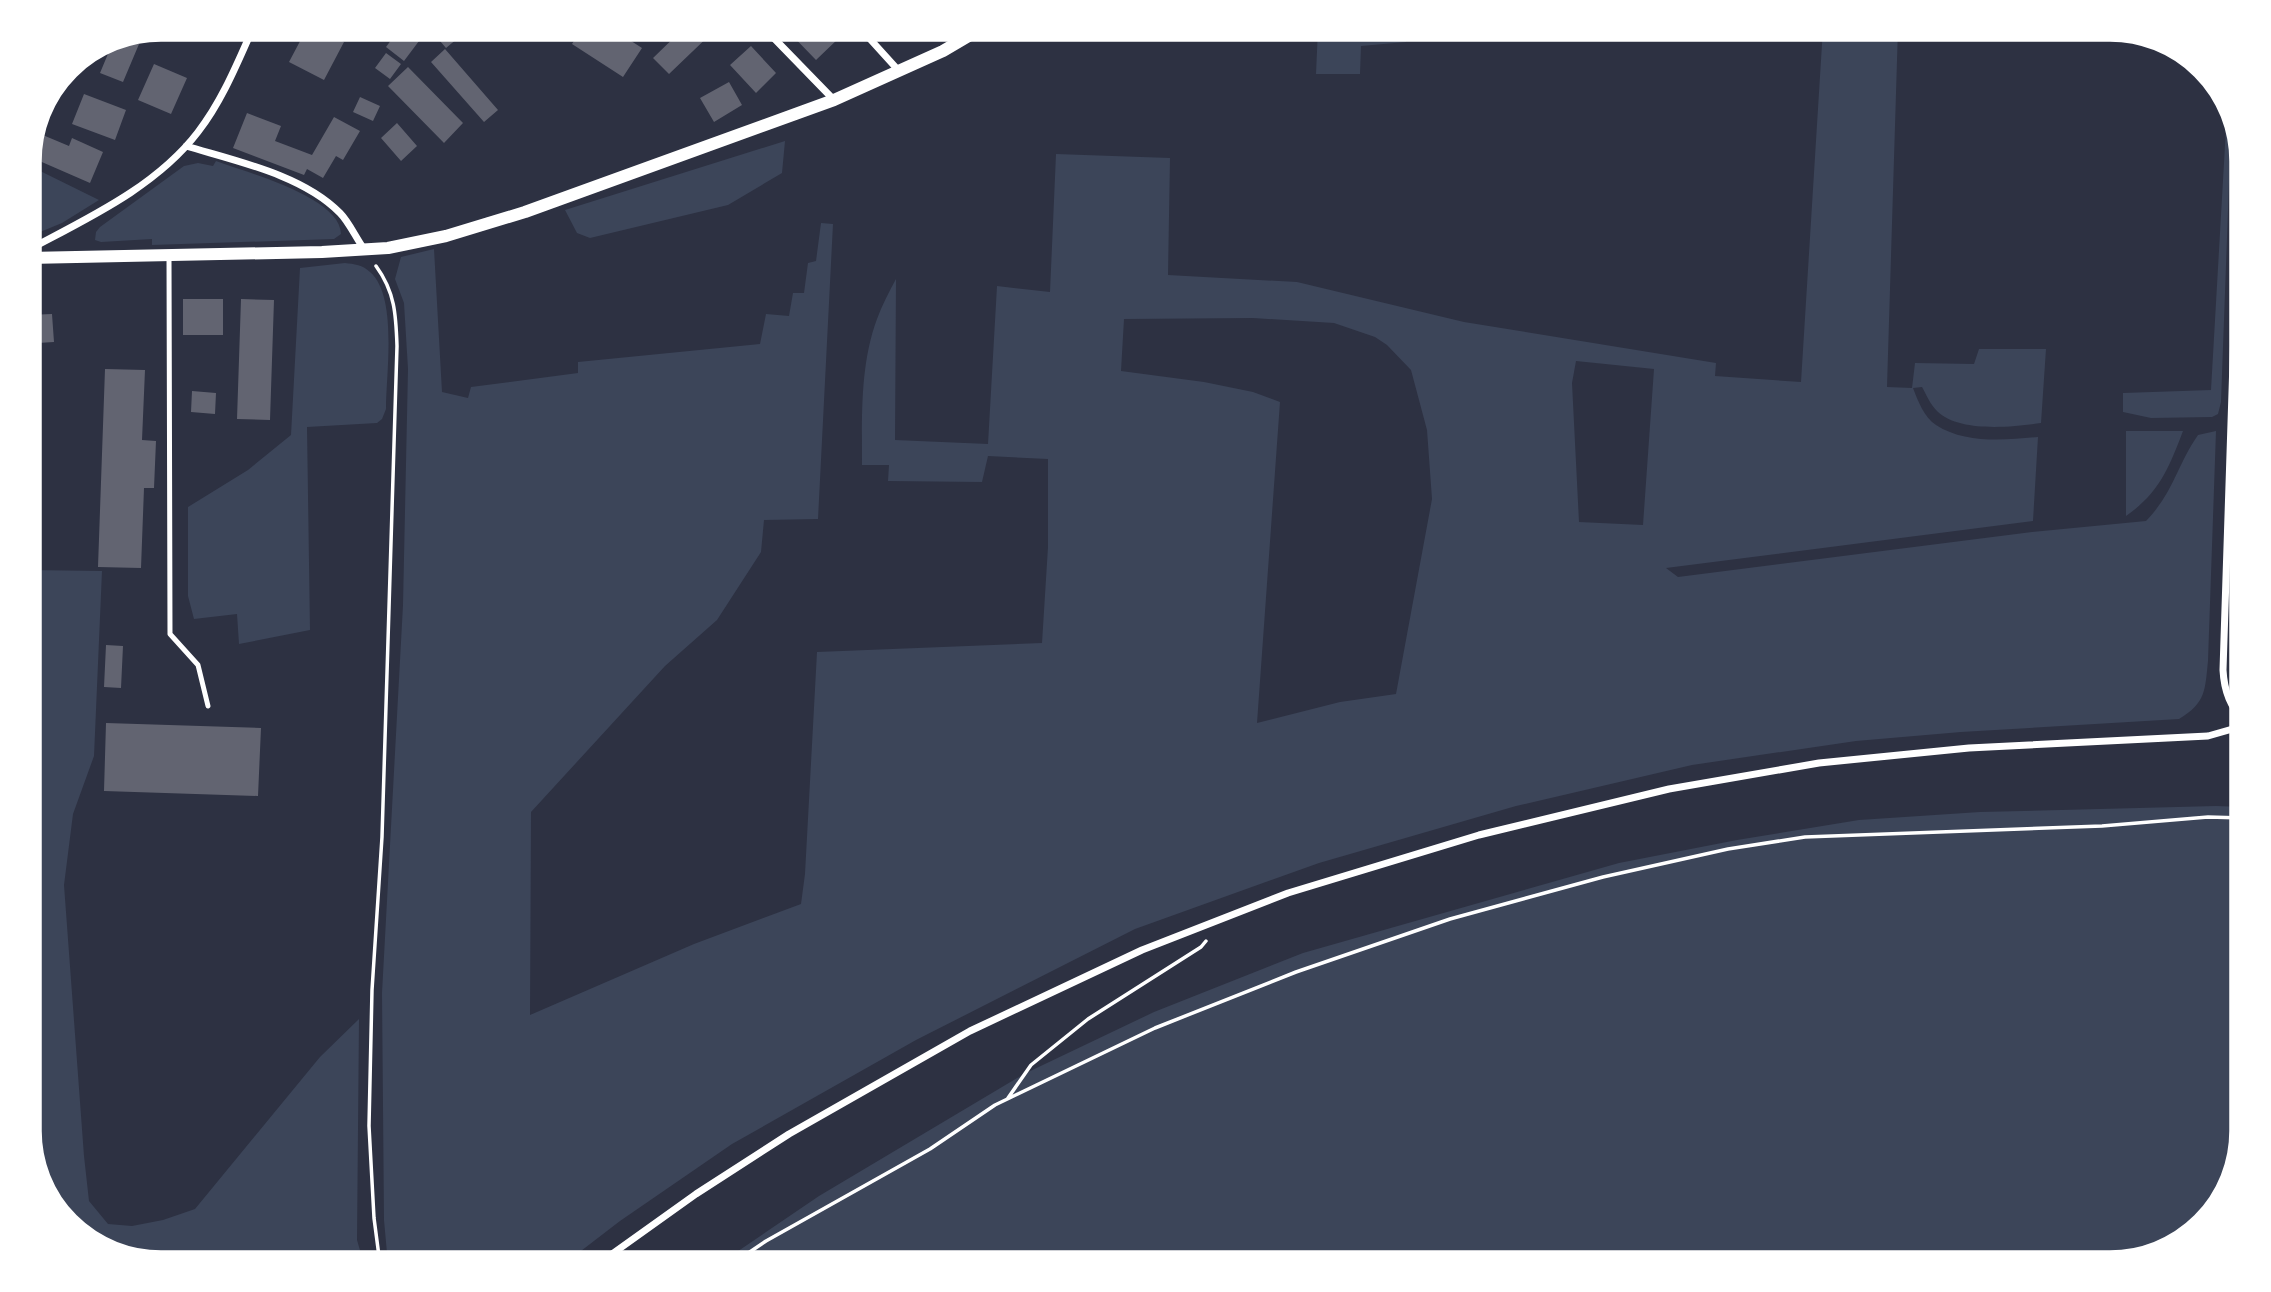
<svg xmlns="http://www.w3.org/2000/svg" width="2271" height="1292" font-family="'Source Sans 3',sans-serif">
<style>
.green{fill:#3c4559;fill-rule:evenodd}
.building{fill:#626471}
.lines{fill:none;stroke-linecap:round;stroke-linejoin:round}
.path{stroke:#fff;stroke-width:3.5}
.service{stroke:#fff;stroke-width:5}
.minor{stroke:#fff;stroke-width:7}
.tertiary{stroke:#fff;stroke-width:12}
.rim{fill:none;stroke:#fff;stroke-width:3.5}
</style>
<rect width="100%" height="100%" fill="#2d3142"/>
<!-- green -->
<path class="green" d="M 1318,28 L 1406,28 L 1406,42 L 1361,46 L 1360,74 L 1316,74 Z
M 1823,28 L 1898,28 L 1887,387 L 1912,388 L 1915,363 L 1974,364 L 1979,349 L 2046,349 L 2041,423 C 2013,427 1959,433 1937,411 C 1930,404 1927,396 1922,387 L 1913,388 C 1918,401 1924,417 1936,425 C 1965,444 2006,440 2038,437 L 2033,521 L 1666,568 L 1678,577 L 2032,532 L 2146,521 C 2174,492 2177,465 2198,435 L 2216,431 L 2208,661 C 2205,690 2206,703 2179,719 L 1961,732 L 1856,741 L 1692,765 L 1516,806 L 1319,863 L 1135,929 L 916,1040 L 732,1144 L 620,1221 L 564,1264 L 388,1264 L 384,1220 L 382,993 L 403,605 L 408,369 L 404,303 L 395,279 L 401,257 L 434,249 L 442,392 L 468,398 L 471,387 L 578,373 L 578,362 L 760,344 L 766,314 L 789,316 L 793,293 L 804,293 L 808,263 L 816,261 L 821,223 L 833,224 L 818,519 L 764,520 L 761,552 L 717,620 L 665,666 L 531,812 L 530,1015 L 694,944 L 801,904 L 805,874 L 817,652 L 1042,643 L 1048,547 L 1048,459 L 988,456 L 982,482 L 888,481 L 889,465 L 862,465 C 862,416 860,365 877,319 C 882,305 889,292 896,279 L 895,440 L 988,444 L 997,286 L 1050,292 L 1056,154 L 1170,158 L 1168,275 L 1297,282 L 1464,322 L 1716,363 L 1715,376 L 1801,382 ZM 1253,318 L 1334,323 L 1375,337 L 1387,345 L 1411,370 L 1427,430 L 1432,499 L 1396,694 L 1340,702 L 1257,723 L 1280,402 L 1253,392 L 1204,382 L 1121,371 L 1124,319 ZM 1576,361 L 1654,369 L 1643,525 L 1579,522 L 1572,383 Z
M 2226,128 L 2231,128 L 2221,402 L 2218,414 L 2212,417 L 2151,418 L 2123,412 L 2123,393 L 2211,390 Z
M 785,141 L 782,173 L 728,205 L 590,238 L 577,233 L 565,210 Z
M 216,161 C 245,172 341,197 341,234 L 334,239 L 152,245 L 152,239 L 101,242 L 95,240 L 96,232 L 100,227 L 184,166 L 198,163 L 213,166 Z
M 28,165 L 99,200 L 62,223 L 28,237 Z
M 345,263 C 354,264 363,265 370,272 C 398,296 386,374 386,409 L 382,419 L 377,423 L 307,427 L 310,630 L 239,644 L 237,614 L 194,619 L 188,596 L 188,507 L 248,470 L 291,435 L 300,268 Z
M 2126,431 L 2183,431 C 2169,468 2159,493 2126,516 Z
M 28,570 L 102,571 L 94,756 L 73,814 L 64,885 L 84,1156 L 89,1201 L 108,1224 L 132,1226 L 163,1220 L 195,1209 L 320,1057 L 359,1019 L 357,1240 L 364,1264 L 161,1264 L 95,1246 L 46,1198 L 28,1139 Z
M 2216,806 L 2243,807 L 2243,1131 L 2225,1197 L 2177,1246 L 2110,1264 L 719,1264 L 819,1196 L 1024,1074 L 1154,1012 L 1303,953 L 1619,863 L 1737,840 L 1859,820 L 1980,812 Z"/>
<!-- building -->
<path class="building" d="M 307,28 L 317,28 L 344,42 L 324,80 L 289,62 Z
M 400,28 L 428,29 L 404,61 L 386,47 Z
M 429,28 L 459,28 L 464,33 L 446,48 Z
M 582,28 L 611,28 L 642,48 L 623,77 L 572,44 Z
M 684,28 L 717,28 L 669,74 L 653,58 Z
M 785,28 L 831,28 L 840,37 L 816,60 Z
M 133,34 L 142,37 L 123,82 L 100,73 L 115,37 Z
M 751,46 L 776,73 L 756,93 L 730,65 Z
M 445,49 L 498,110 L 484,122 L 431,62 Z
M 386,53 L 401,64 L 390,79 L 375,68 Z
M 154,64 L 187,78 L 171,114 L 138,100 Z
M 408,67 L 463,123 L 444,143 L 388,86 Z
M 729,82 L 742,105 L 714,122 L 700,98 Z
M 84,94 L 126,110 L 115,140 L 72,124 Z
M 360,97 L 380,106 L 373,121 L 353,112 Z
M 247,113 L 281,126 L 275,141 L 312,155 L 334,117 L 360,131 L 343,160 L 336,156 L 323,178 L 307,169 L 304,175 L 233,148 Z
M 397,123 L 417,146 L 401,161 L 381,138 Z
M 38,133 L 69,146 L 72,138 L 103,152 L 90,183 L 28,156 Z
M 183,299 L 223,299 L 223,335 L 183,335 Z
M 241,299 L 274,300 L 270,420 L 237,419 Z
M 52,314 L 54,342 L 38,343 L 39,368 L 28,368 L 28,315 Z
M 105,369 L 145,370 L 142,440 L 156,441 L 154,488 L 144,488 L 141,568 L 98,567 Z
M 192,391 L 216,393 L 215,414 L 191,412 Z
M 106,645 L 123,646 L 121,688 L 104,687 Z
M 106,723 L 261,728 L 258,796 L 104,791 Z"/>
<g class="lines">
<!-- path -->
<path class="path" d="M 376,266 C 395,292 396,315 397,346 L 382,837 L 372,990 L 369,1126 L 374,1218 L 380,1264
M 1008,1098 L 1031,1065 L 1088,1019 L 1201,947 L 1206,941
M 732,1264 L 766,1241 L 930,1149 L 995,1105 L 1155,1028 L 1296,972 L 1450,919 L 1603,877 L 1728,849 L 1805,837 L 2102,826 L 2208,817 L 2243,818"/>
<!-- service -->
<path class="service" d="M 169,256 L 170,634 L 198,665 L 208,706"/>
<!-- minor -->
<path class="minor" d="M 764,28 L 834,100
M 860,28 L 899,71
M 2240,145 L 2223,670 C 2224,689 2229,706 2243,719
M 186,146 C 236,161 303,175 340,213 C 349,222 356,238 364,249
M 28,250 C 88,218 156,187 198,132 C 222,101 237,64 253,28
M 598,1264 L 696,1194 L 789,1134 L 970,1031 L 1142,950 L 1288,893 L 1479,835 L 1669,789 L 1819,763 L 1969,748 L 2208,736 L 2243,726"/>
<!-- tertiary -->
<path class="tertiary" d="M 28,258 L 322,252 L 388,248 L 446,236 L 525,212 L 834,100 L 943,51 L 982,28"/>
</g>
<!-- crop -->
<path d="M0 0H2271V1292H0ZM161 40H2110A121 121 0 0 1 2231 161V1131A121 121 0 0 1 2110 1252H161A121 121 0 0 1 40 1131V161A121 121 0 0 1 161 40Z" fill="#fff" fill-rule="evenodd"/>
<path class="rim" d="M161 40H2110A121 121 0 0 1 2231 161V1131A121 121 0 0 1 2110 1252H161A121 121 0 0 1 40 1131V161A121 121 0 0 1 161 40Z"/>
</svg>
